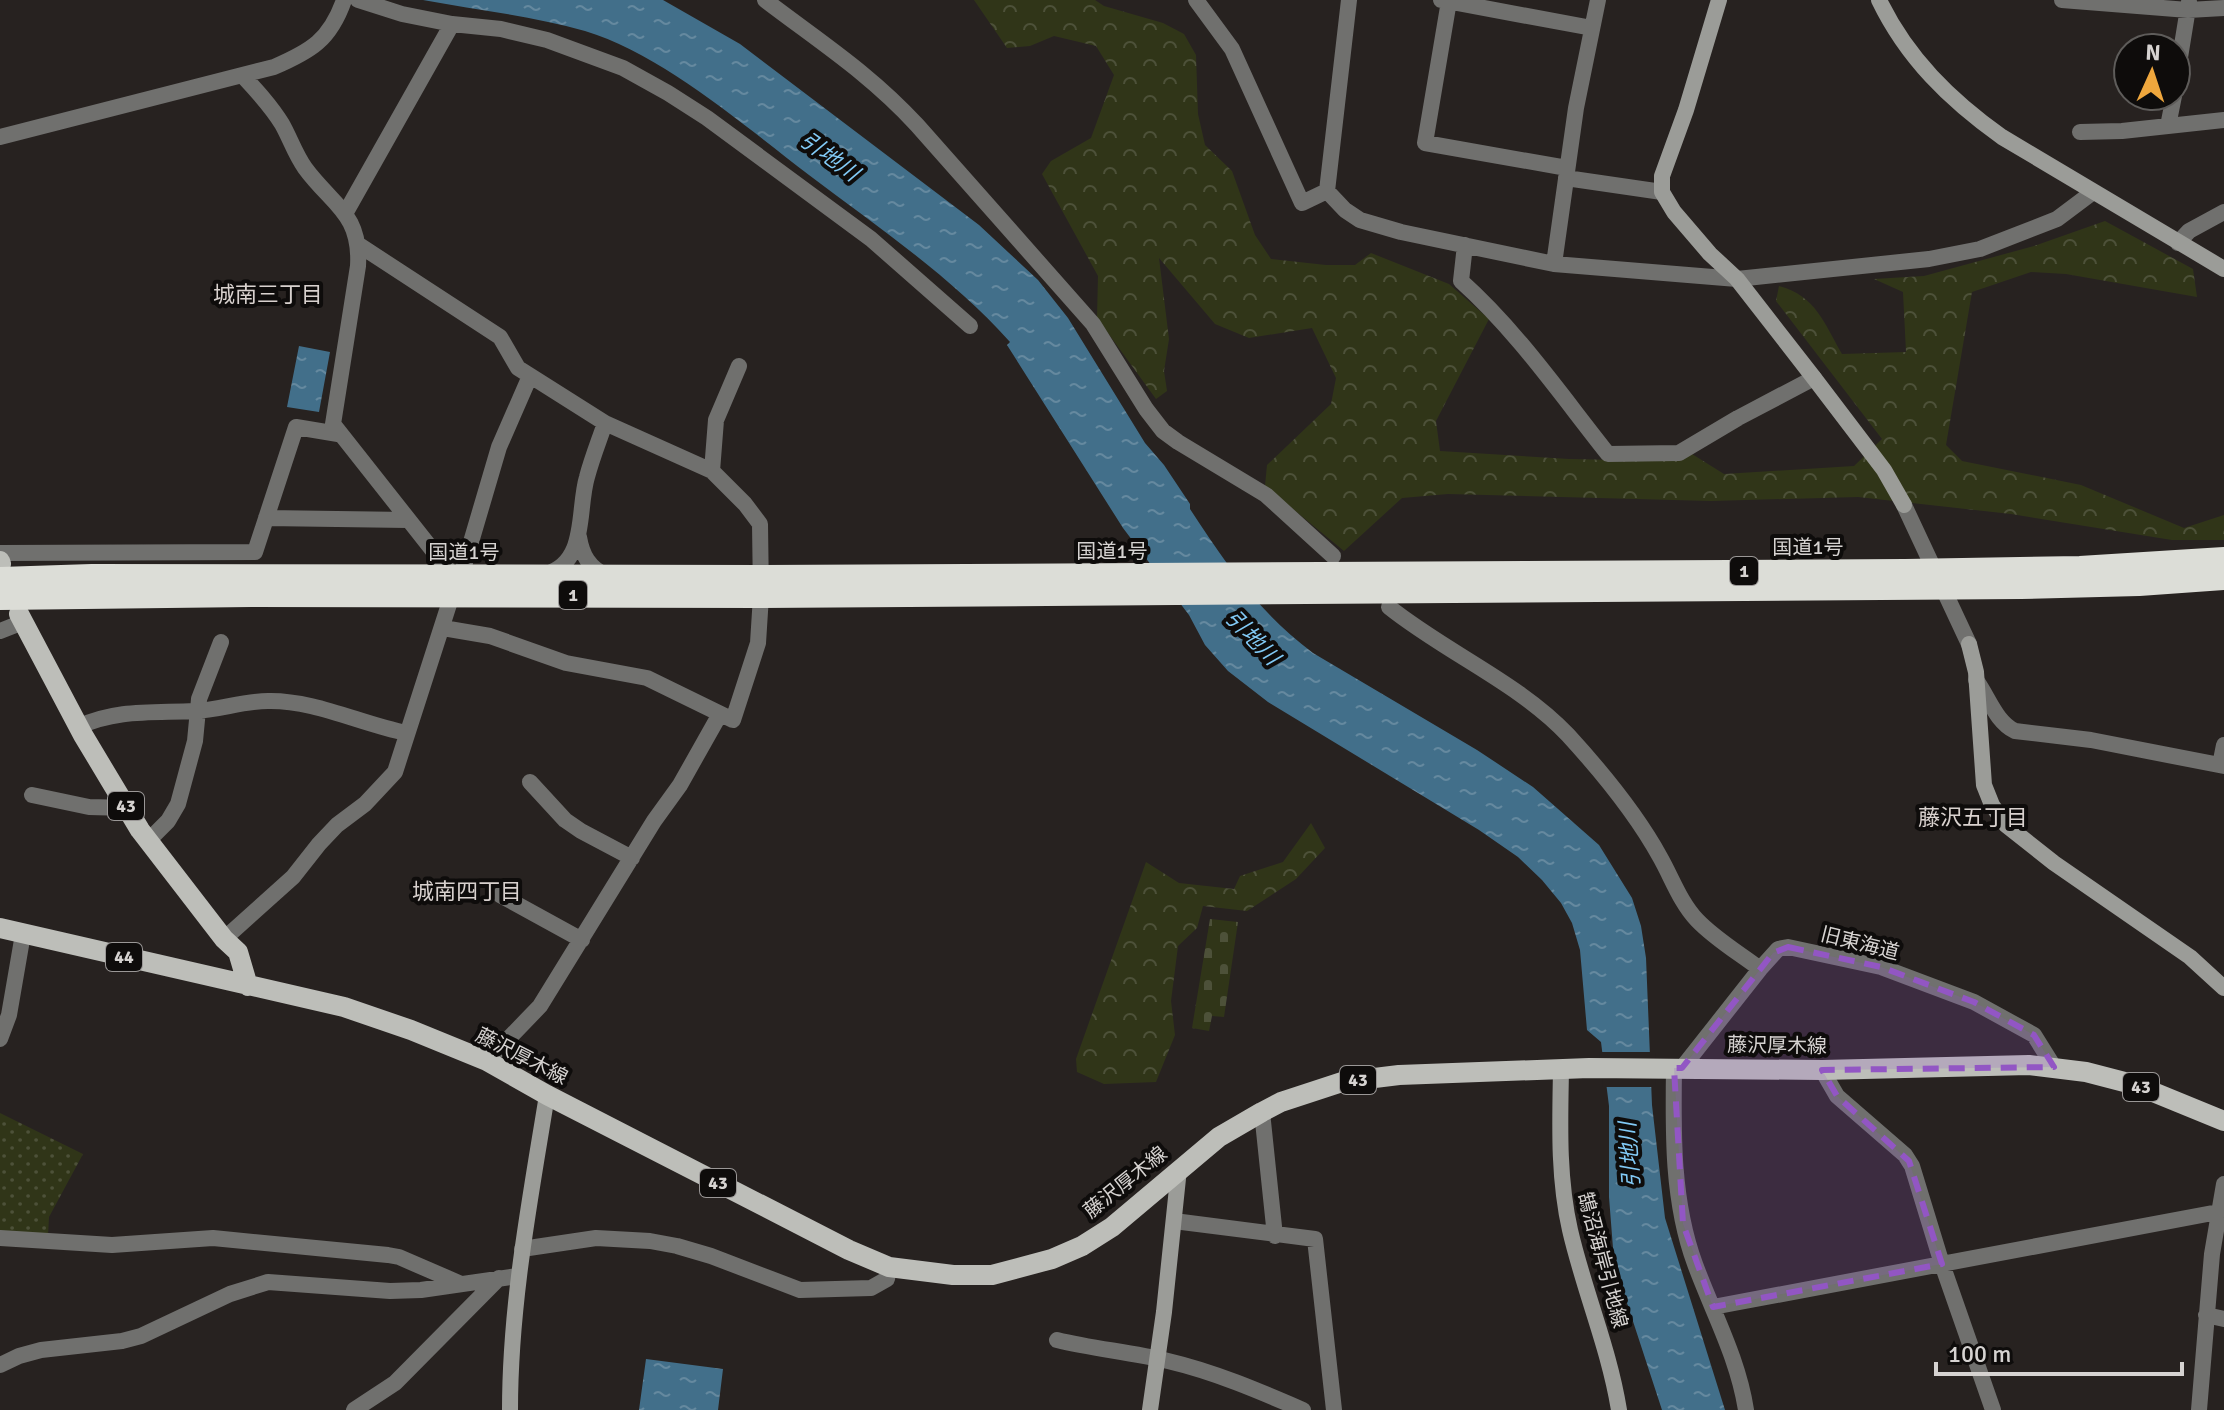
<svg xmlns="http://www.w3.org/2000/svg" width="2224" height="1410" font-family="Signika,'Noto Sans JP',sans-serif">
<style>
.grass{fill:url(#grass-dots)}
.forest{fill:url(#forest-crowns)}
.cemetery{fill:url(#cemetery-stones)}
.water{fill:url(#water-ripples)}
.pier{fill:#272220}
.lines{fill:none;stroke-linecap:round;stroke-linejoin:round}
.street{stroke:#70706e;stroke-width:16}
.secondary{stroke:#9b9c98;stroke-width:16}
.primary{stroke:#bdbeb9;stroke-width:20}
.highway{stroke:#dcddd7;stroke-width:24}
.marked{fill:#9256c4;fill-opacity:0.2;stroke:#9256c4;stroke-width:6;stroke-dasharray:16 10;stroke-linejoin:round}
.labels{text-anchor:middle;stroke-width:8;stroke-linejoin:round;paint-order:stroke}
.shield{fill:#0e0c0b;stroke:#9a9796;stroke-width:2}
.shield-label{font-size:18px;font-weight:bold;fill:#d6d3d1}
.street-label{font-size:20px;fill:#d6d3d1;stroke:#0e0c0b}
.water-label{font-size:22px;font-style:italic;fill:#82caf6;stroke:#0e0c0b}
.neighbourhood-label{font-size:22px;fill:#d8d1ce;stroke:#0e0c0b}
</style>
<defs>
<pattern id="grass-dots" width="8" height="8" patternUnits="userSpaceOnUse" patternTransform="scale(2)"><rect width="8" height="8" fill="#303518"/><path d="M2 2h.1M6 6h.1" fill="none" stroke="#4d5139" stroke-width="1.8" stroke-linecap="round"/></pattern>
<pattern id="forest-crowns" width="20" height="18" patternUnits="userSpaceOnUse" patternTransform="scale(2)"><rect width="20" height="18" fill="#303518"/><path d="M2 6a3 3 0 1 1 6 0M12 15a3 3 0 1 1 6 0" fill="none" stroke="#4d5139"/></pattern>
<pattern id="cemetery-stones" width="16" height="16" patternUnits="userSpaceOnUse" patternTransform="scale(2)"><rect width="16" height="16" fill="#303518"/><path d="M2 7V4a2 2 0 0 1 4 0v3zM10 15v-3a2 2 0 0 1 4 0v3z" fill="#4d5139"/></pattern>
<pattern id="water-ripples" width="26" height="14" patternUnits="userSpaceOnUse" patternTransform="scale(2)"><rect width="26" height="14" fill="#426f8a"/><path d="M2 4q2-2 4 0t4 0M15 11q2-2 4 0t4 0" fill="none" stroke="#65899f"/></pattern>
</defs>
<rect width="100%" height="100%" fill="#272220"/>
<!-- grass -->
<path class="grass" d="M 0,1113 L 83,1154 L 49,1217 L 48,1236 L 0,1232 Z"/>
<!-- forest -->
<path class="forest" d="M 974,0 L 1095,0 L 1104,6 L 1163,23 L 1184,34 L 1196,55 L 1198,114 L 1205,145 L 1232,171 L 1255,235 L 1271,259 L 1326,265 L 1355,265 L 1371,253 L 1449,284 L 1489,319 L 1436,421 L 1440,451 L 1569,459 L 1671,461 L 1692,454 L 1724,474 L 1854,466 L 1882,439 L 1776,301 L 1779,286 C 1816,296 1824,323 1842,354 L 1906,352 L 1903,292 L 1874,279 L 1924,276 L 2034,246 L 2105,221 L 2193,269 L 2197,297 L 2066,274 L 2031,272 L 1972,292 L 1946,445 L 1962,461 L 2081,485 L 2184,528 L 2224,515 L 2224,540 L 2172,540 L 2011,514 L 1858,497 L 1711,501 L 1448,494 L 1402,498 L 1344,551 L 1265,486 L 1267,465 L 1331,404 L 1336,378 L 1312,328 L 1249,338 L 1215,324 L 1159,258 L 1169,339 L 1164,371 L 1167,391 L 1156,399 L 1097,318 L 1098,276 L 1042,174 L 1051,161 L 1091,138 L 1114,75 L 1096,46 L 1054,36 L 1030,46 L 1007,48 Z
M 1311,823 L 1325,848 L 1296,879 L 1247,911 L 1203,906 L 1197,928 L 1178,946 L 1171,1001 L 1175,1035 L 1156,1082 L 1104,1084 L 1077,1072 L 1076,1059 L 1146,862 L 1179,883 L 1234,889 L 1240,876 L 1283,862 Z"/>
<!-- cemetery -->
<path class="cemetery" d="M 1210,919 L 1238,922 L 1224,1017 L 1212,1016 L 1209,1031 L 1192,1028 Z"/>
<!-- water -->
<path class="water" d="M 423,0 L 663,0 L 740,44 L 979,225 L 1038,280 L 1068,318 L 1145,443 L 1164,465 L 1190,504 L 1190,509 C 1227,565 1258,612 1313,653 L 1477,750 L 1533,787 L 1599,845 L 1632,898 L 1641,926 L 1646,958 L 1652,1105 L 1665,1218 L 1725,1410 L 1662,1410 L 1626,1300 L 1613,1248 L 1609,1197 L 1609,1106 L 1601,1042 L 1587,1030 L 1580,950 L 1572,923 L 1561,903 L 1542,880 L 1518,857 L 1479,830 L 1268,702 L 1228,671 L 1205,645 L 1189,615 L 1123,528 L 1007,345 L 1010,342 C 952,277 879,228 809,175 C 746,127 662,54 585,31 C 533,16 477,10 423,0 Z
M 299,346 L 330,352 L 319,412 L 287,407 Z
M 646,1359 L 723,1369 L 718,1410 L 639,1410 Z"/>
<!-- pier -->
<path class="pier" d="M 1599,1052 L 1655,1052 L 1656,1087 L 1603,1087 Z"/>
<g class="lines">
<!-- street -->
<path class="street" d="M 358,0 L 402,14 L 452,24 L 501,29 L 547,40 L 623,68 L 668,93 L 707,118 L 871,239 L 970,326
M 765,0 C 820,42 869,73 917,125 L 1093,324 L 1146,409 L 1163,431 L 1178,442 L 1266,495 L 1333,556
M 1196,0 L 1232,49 L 1302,203 L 1327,191 L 1345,210 L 1360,220 L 1401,232 L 1554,264 L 1737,279 L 1929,259 L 1980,249 L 2057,219 L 2093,192
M 1441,0 L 1592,28
M 2062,0 L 2188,10 L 2224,8
M 1449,1 L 1425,143 L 1567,168
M 243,76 C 257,91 271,106 282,124 C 290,138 295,154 305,168 C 332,205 361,213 358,266 L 333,424 L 453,576
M 2176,82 L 2189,2
M 2168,126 L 2174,96
M 2080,132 L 2122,131 L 2224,120
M 0,137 L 274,67 C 311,51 330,40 344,0
M 1566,178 L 1662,192
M 1327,191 L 1349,0
M 346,212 L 452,24
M 2178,243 L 2189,231 L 2224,212
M 359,245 L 500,337 L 518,368 L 605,423 L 712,471 L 745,504 L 760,524 L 761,596 L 758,643 L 733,720 L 647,678 L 566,663 L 490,636 L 443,628
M 1465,245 L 1461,281 C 1517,331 1561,395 1608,454 L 1679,453 L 1738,418 L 1814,378
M 1554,264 L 1576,108 L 1598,0
M 712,471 L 716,420 L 739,366
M 1904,505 L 1969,644
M 266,518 L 408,520
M 579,537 C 582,555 589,568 607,576
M 0,553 L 255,552 L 296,427 L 338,434
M 546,574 C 588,562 577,510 587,477 C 592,458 599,441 605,423
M 461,576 L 499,447 L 530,376
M 1389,607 C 1445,652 1519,683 1568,735 C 1600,770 1637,815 1660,857 C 1672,878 1680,902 1697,920 C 1715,939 1739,953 1760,969
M 0,631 L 23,622
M 1976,680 C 1989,698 1996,722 2015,731 L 2091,740 L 2224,766
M 78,727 C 116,709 154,713 194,711 C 219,710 243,701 268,701 C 314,700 361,724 406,733
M 2220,765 L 2224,745
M 530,782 L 565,820 L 581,831 L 632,858
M 32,795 L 89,807 L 127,808
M 148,841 L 168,821 L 178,804 L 195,741 L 199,699 L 221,642
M 500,895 L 582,940
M 224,939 L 293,877 L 319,844 L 337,825 L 365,804 L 395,772 L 452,595
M 0,1039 L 9,1015 L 23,934
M 487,1061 L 540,1006 L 654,821 L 680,785 L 720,714
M 1674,1068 C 1673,1133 1672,1202 1695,1264 C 1713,1313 1738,1358 1746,1410
M 1682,1068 L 1760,969 L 1778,949 L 1788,947 L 1881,967 L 1974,1002 L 2034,1035 L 2054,1067
M 1822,1070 L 1837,1096 L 1905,1155 L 1912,1166 L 1942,1264 L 1993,1410
M 1262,1112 L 1275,1236
M 1174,1221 L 1315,1239 L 1334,1410
M 0,1238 L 112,1245 L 213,1238 L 388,1255 L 399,1257 L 459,1283
M 522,1249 L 596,1238 L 650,1241 L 677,1246 L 711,1256 L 800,1290 L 871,1288 L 887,1279 L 889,1267
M 1713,1307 L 2218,1212
M 2206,1315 L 2224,1319
M 1057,1340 C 1094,1349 1131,1352 1168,1361 C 1215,1372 1259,1391 1303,1410
M 0,1365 L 19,1356 L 41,1350 L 122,1341 L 141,1336 L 230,1294 L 268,1282 L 390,1291 L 421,1290 L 518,1276
M 354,1410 L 395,1383 L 499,1278
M 2199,1410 L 2212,1254 L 2224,1184"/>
<!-- secondary -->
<path class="secondary" d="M 1719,0 L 1686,110 L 1662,176 L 1662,192 L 1674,212 L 1710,254 L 1737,279 L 1814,378 L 1884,470 L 1904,505
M 1879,0 C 1907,58 1950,100 2002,137 L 2224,269
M 1969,644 L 1976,672 L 1984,785 L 1992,805 L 2006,825 L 2054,863 L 2190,957 L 2224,988
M 1561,1070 C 1560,1124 1558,1177 1570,1230 C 1584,1291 1609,1348 1619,1410
M 510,1410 C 510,1304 530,1200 547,1095
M 1150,1410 L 1164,1312 L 1179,1169"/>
<!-- primary -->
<path class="primary" d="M 0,561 L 1,564
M 19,614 L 83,735 L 140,830 L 224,939 L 238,952 L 248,986
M 0,928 L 344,1007 L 411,1030 L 487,1061 L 547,1095 L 849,1250 L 889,1267 L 953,1275 L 992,1275 L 1052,1259 L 1082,1246 L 1112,1227 L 1219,1137 L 1262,1112 L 1281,1102 L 1342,1082 L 1399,1075 L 1589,1068 L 1822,1070 L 2029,1065 L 2086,1072 L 2136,1085 L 2224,1121"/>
<!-- highway -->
<path class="highway" d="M 0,579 L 92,576 L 762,577 L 1905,571 L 2080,568 L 2224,559
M 0,598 L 251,595 L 761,596 L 2021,587 L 2139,584 L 2224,578"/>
</g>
<!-- marked area -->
<path class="marked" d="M 1788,947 L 1881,967 L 1974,1002 L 2034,1035 L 2054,1067 L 1822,1070 L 1837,1096 L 1909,1161 L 1942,1264 L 1713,1307 L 1683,1224 L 1674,1068 L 1682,1068 L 1773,953 Z"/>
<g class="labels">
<!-- shield labels -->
<g class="shield">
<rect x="1730" y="557" width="28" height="28" rx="6"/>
<rect x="559" y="581" width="28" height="28" rx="6"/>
<rect x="108" y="792" width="36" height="28" rx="6"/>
<rect x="106" y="943" width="36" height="28" rx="6"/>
<rect x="1340" y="1066" width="36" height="28" rx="6"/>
<rect x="2123" y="1073" width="36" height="28" rx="6"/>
<rect x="700" y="1169" width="36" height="28" rx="6"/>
</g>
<g class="shield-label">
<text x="1744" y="577">1</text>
<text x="573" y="601">1</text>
<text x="126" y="812">43</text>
<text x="124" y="963">44</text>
<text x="1358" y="1086">43</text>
<text x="2141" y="1093">43</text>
<text x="718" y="1189">43</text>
</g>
<!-- street labels -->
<g class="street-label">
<text x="1808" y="554">国道1号</text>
<text x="1112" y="558">国道1号</text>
<text x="464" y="559">国道1号</text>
<text transform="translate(1860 943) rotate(14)" y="7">旧東海道</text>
<text transform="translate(1777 1045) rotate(1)" y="7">藤沢厚木線</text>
<text transform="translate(522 1056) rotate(27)" y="7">藤沢厚木線</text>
<text transform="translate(1125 1182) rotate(-39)" y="7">藤沢厚木線</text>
<text transform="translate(1603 1260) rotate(75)" y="7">鵠沼海岸引地線</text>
</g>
<!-- water labels -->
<g class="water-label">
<text transform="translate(830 156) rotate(36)" y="8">引地川</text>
<text transform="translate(1253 637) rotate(46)" y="8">引地川</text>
<text transform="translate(1629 1155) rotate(-94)" y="8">引地川</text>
</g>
<!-- neighbourhood labels -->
<g class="neighbourhood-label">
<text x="268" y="302">城南三丁目</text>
<text x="1973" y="825">藤沢五丁目</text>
<text x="467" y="899">城南四丁目</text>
</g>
</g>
<!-- north arrow -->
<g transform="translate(2152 72) rotate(3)"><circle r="38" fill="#0e0c0b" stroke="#5e5c5a" stroke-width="2"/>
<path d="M0-6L14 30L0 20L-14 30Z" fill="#efa73d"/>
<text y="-12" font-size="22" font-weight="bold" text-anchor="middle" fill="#d6d3d1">N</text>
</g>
<!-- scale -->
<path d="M1936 1362v12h246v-12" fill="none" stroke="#d6d3d1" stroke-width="4"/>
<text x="1948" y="1362" font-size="24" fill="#d6d3d1" stroke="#0e0c0b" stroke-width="6" paint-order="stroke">100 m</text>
</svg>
